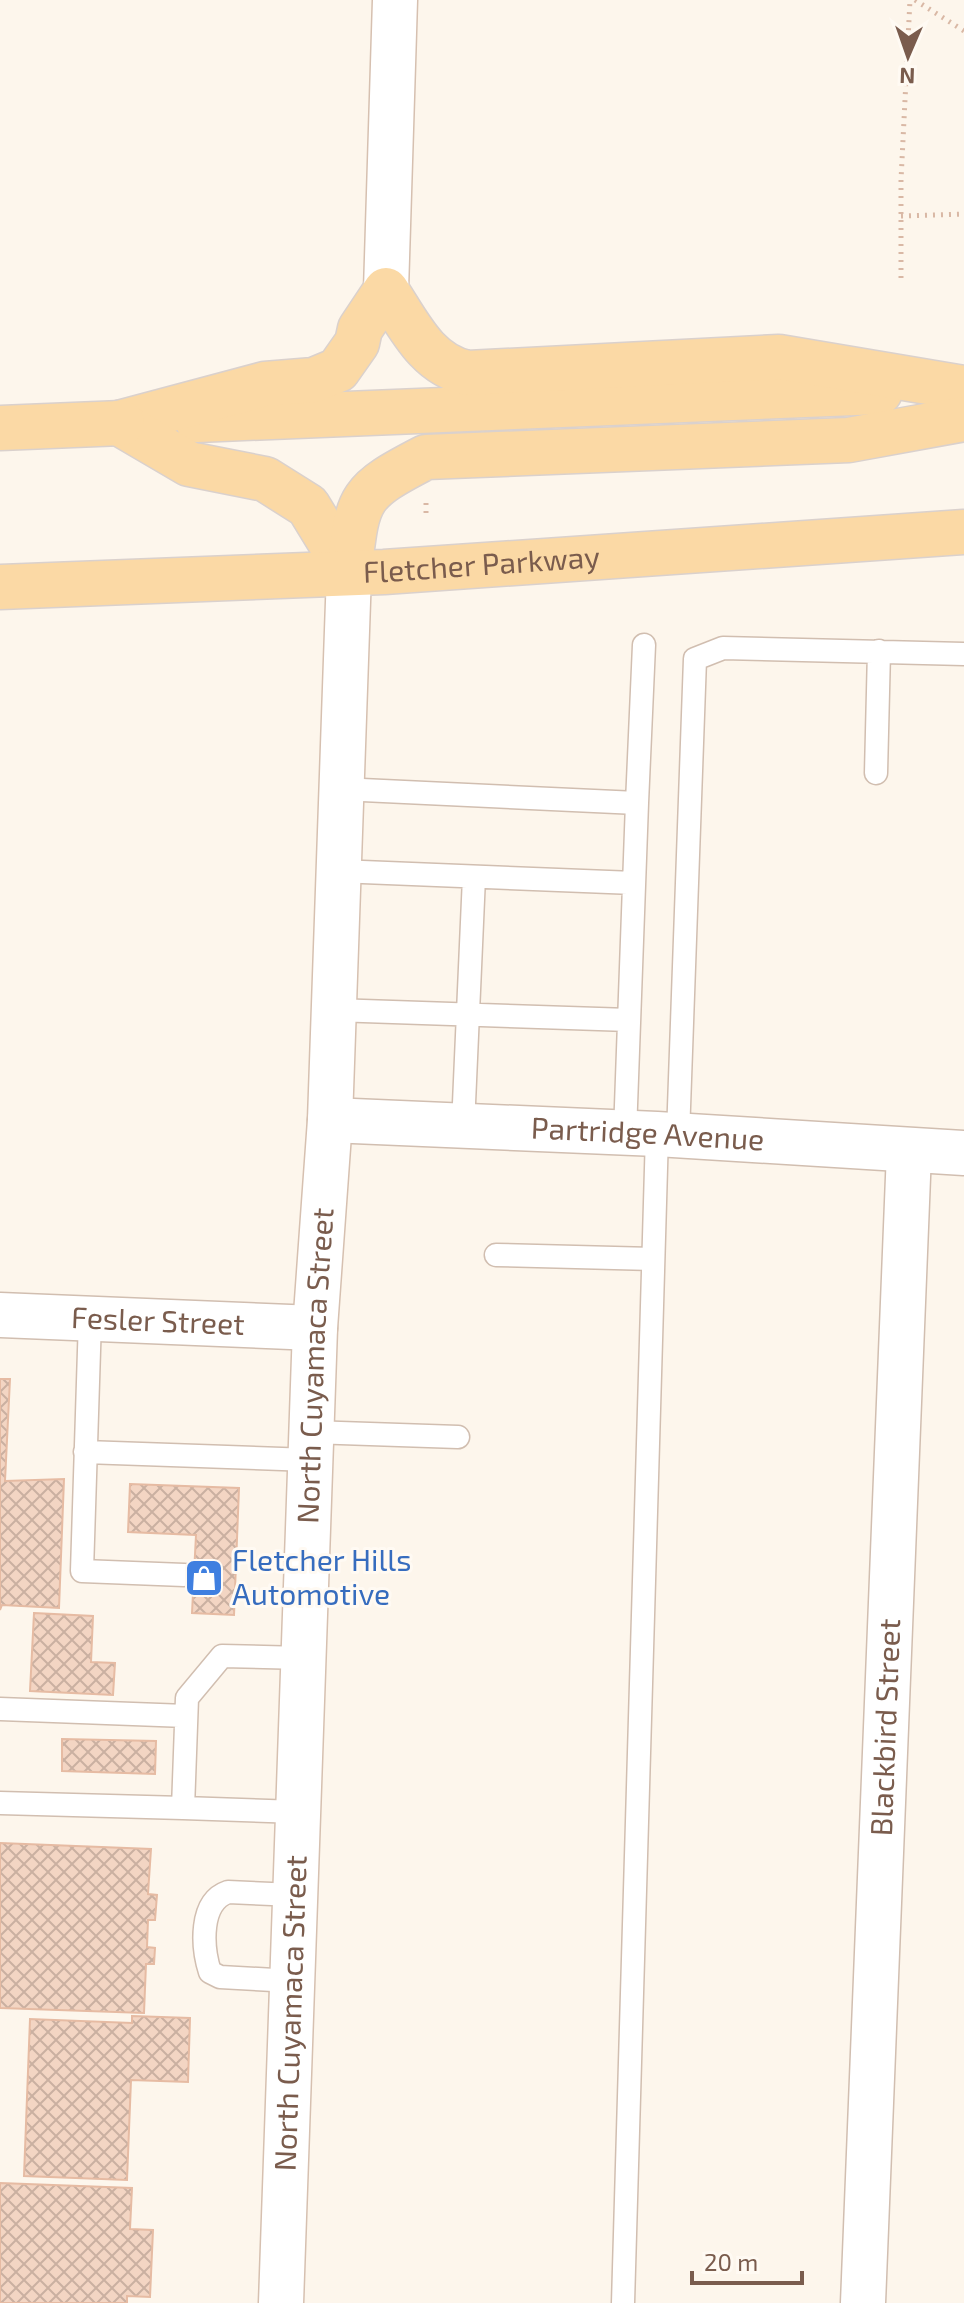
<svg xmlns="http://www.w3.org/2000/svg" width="964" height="2303" font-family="'Exo 2',sans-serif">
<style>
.building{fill:url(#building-cross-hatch);stroke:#e6bba3;stroke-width:2}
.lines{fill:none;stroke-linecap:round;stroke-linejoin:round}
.lane-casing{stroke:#d1beb0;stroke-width:25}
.street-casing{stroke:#d1beb0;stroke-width:47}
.secondary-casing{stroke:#d6c0b0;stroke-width:47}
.primary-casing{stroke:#dad1cd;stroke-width:47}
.path{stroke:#d9b8a5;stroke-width:5;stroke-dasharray:2 6;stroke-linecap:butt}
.lane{stroke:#fff;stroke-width:22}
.street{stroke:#fff;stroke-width:44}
.secondary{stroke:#fff;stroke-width:44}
.primary{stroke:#fbd9a5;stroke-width:44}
.labels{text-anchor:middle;stroke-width:6;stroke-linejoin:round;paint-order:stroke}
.street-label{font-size:30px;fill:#7a5c4d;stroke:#fffaf3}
.shop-label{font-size:30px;fill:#366cbe;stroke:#fffaf3;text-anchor:start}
</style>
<defs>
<pattern id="building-cross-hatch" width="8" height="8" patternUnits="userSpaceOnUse" patternTransform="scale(2)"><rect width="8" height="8" fill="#f3d5c3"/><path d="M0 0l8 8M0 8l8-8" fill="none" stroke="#cab0a1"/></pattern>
</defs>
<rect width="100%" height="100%" fill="#fdf6ec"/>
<!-- building -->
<path class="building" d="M 0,1379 L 10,1379 L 5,1481 L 64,1479 L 59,1608 L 2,1605 L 0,1610 Z
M 130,1484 L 239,1488 L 234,1615 L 192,1613 L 196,1535 L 128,1532 Z
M 34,1613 L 93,1616 L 91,1662 L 115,1663 L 113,1695 L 30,1691 Z
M 62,1739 L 156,1741 L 155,1774 L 62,1771 Z
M 0,1843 L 151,1849 L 148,1894 L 157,1895 L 155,1920 L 148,1920 L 147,1947 L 155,1948 L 154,1964 L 146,1964 L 144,2013 L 0,2008 Z
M 132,2016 L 190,2018 L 188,2082 L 131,2080 L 127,2180 L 24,2176 L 30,2019 L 132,2023 Z
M 0,2183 L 132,2188 L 130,2229 L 153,2230 L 150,2297 L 127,2296 L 127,2303 L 0,2303 Z"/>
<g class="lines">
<!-- lane casing -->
<g class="lane-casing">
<path id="lane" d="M 876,773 L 879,651
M 341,789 L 637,803 L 644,645
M 338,871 L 634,883
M 334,1010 L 629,1020
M 463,1126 L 474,877
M 625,1133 L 637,803
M 678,1135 L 695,659 L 723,648 L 964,654
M 496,1255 L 653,1259
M 90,1319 L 82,1571 L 184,1575
M 311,1432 L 458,1437
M 85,1452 L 310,1460
M 0,1709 L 186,1716
M 0,1803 L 183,1808
M 298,1812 L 183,1808 L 187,1698 L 222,1656 L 303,1658
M 292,1981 L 220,1977 L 210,1972 C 202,1947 199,1902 228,1892 L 295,1895
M 623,2303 L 657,1134"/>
</g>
<!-- street casing -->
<g class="street-casing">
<g id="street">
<path id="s1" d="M 330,1120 L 657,1134 L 964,1153"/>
<path id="s2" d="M 0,1315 L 315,1328"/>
<path id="s3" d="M 863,2303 L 909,1152"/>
</g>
</g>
<!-- secondary casing -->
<g class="secondary-casing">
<g id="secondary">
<path d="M 386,290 L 395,0"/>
<path id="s4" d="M 281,2303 L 315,1328 L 330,1120 L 349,573"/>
</g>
</g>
<!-- primary casing -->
<g class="primary-casing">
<g id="primary">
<path d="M 197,420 L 880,392"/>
<path d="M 119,423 L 265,384 L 314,380 L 338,370 L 357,343 L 360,329 L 386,290 C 408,323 426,365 468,373 L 779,357 L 964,388"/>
<path d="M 119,423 L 189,464 L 265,479 L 308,506 L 349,573"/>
<path d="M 0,428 L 122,423"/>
<path d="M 349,573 C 358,497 356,493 426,457 L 849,440 L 964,419"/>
<path id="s5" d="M 0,587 L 384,572 L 964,532"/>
</g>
</g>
<!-- path -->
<path class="path" d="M 915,0 L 964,31
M 901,216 L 964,214
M 901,278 L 901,180 L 910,0
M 426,513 L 426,501"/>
<!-- lane -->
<use href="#lane" class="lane"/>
<!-- street -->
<use href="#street" class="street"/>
<!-- secondary -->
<use href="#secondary" class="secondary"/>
<!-- primary -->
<use href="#primary" class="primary"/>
</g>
<!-- icons -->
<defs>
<g id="shop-square" transform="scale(2)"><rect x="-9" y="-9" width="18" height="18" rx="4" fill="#3f7fe0" stroke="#fffaf3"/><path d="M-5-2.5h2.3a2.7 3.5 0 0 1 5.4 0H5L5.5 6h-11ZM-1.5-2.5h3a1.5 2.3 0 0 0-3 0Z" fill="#fff"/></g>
</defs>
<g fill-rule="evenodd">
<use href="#shop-square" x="204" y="1578"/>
</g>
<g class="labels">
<!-- street labels -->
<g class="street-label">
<text dy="10" stroke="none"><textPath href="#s5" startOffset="482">Fletcher Parkway</textPath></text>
<text dy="10" stroke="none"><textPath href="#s1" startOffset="318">Partridge Avenue</textPath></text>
<text dy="10" stroke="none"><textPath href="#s2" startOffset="158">Fesler Street</textPath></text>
<text dy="10" stroke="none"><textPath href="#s4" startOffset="938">North Cuyamaca Street</textPath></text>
<text dy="10" stroke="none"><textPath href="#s3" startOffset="576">Blackbird Street</textPath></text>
<text dy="10" stroke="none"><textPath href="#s4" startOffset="290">North Cuyamaca Street</textPath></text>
</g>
<!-- shop labels -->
<g class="shop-label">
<text x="232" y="1571">Fletcher Hills<tspan x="232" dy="34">Automotive</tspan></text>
</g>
</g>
<!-- north arrow -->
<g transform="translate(908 56) rotate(182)" stroke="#fffaf3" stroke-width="6" paint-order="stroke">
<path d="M0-6L14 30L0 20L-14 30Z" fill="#7a5c4d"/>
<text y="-12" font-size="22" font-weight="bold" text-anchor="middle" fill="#7a5c4d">N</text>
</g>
<!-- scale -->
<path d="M692 2271v12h110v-12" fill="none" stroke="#7a5c4d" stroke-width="4"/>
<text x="704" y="2271" font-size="24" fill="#7a5c4d" stroke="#fffaf3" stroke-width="6" paint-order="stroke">20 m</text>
</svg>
